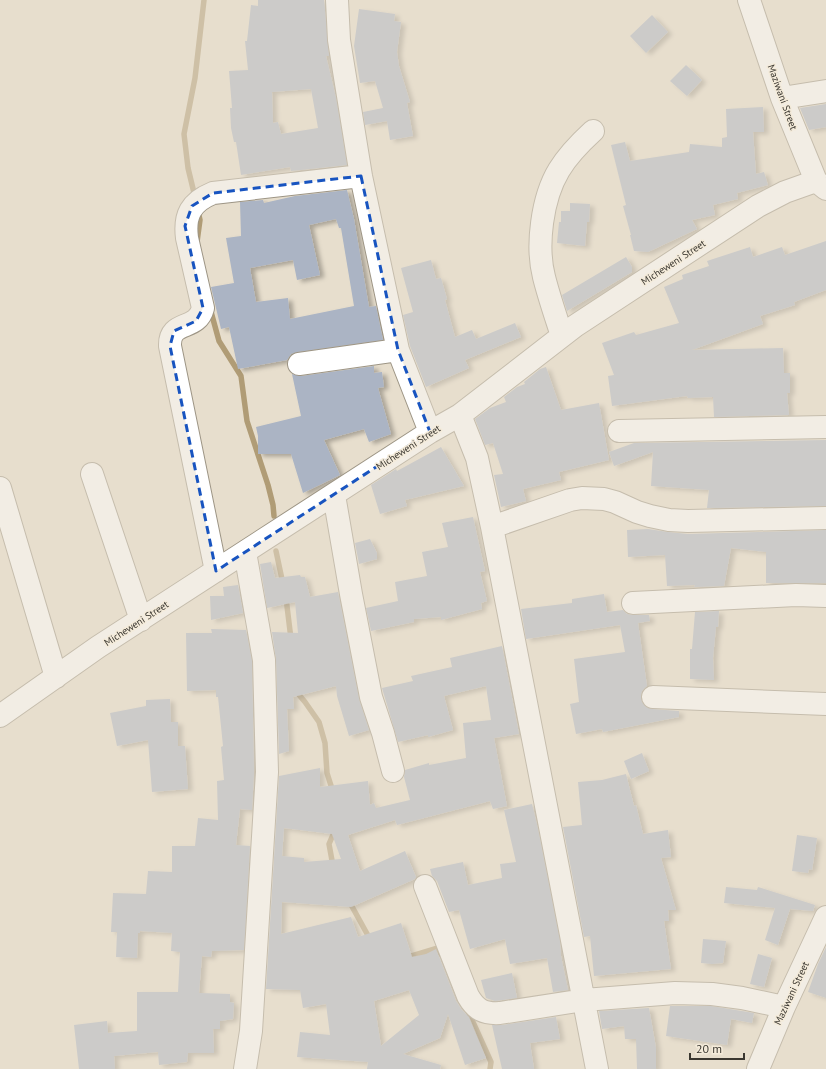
<svg xmlns="http://www.w3.org/2000/svg" width="826" height="1069" font-family="'PT Sans',sans-serif">
<style>
.lines{fill:none;stroke-linecap:round;stroke-linejoin:round}
.stream{stroke:#b09c76;stroke-width:5.5}
.building{fill:#abb4c4;fill-rule:evenodd;filter:url(#shadow)}
.minor-casing{stroke:#9d9585;stroke-width:24}
.minor{stroke:#fff;stroke-width:22}
.marked{fill:none;stroke:#1854c0;stroke-width:3;stroke-dasharray:8 5;stroke-linejoin:round}
.labels{text-anchor:middle;stroke-width:3;stroke-linejoin:round;paint-order:stroke}
.street-label{font-size:10px;fill:#3a3730;stroke:#f4ebda}
</style>
<defs>
<filter id="shadow"><feDropShadow dx="4.5" dy="2.5" stdDeviation="2" flood-color="#0004"/></filter>
</defs>
<rect width="100%" height="100%" fill="#e7decd"/>
<g class="lines">
<!-- stream -->
<path class="stream" d="M 195,197 L 188,168 L 184,134 L 195,78 L 204,0
M 197,242 L 200,220 L 198,211
M 210,308 L 219,341 L 241,376 L 247,421 L 268,485 L 273,505 L 274,516
M 276,551 L 283,584
M 286,598 L 291,639
M 295,690 L 305,702 L 319,722 L 325,743 L 327,773 L 333,792
M 333,866 L 329,844 L 335,830
M 349,901 L 371,941
M 405,958 L 438,948 L 441,954
M 468,1011 L 491,1062 L 490,1069"/>
</g>
<!-- building -->
<path class="building" d="M 258,0 L 324,0 L 329,56 L 326,56 L 336,98 L 347,165 L 291,171 L 290,167 L 241,175 L 236,142 L 234,142 L 231,128 L 230,108 L 232,108 L 229,71 L 248,70 L 245,41 L 247,41 L 251,5 L 258,6 ZM 311,89 L 318,128 L 281,134 L 278,122 L 273,123 L 272,92 Z
M 359,9 L 395,14 L 394,21 L 401,22 L 397,52 L 399,66 L 410,102 L 407,103 L 413,136 L 390,140 L 387,121 L 365,125 L 363,112 L 383,108 L 375,81 L 360,83 L 354,46 Z
M 652,15 L 668,32 L 646,53 L 630,36 Z
M 686,65 L 702,80 L 687,96 L 670,81 Z
M 826,104 L 826,127 L 809,130 L 800,108 Z
M 763,107 L 764,132 L 753,132 L 756,174 L 764,172 L 768,185 L 737,193 L 738,199 L 713,205 L 715,215 L 692,220 L 697,229 L 648,252 L 634,251 L 630,235 L 631,235 L 623,206 L 626,205 L 611,145 L 625,142 L 630,161 L 689,152 L 690,144 L 722,147 L 722,138 L 727,137 L 726,109 Z
M 347,190 L 354,219 L 369,307 L 376,306 L 383,340 L 297,352 L 291,354 L 287,360 L 238,369 L 229,327 L 221,329 L 211,287 L 234,283 L 226,238 L 241,236 L 240,202 L 263,200 L 264,203 L 295,196 ZM 336,219 L 339,228 L 341,228 L 354,306 L 290,319 L 288,298 L 256,302 L 250,268 L 293,260 L 297,280 L 320,275 L 309,225 Z
M 570,203 L 590,204 L 589,222 L 587,222 L 585,246 L 557,243 L 559,222 L 561,222 L 561,211 L 570,211 Z
M 826,241 L 826,290 L 794,302 L 795,305 L 760,316 L 763,324 L 692,350 L 783,348 L 784,373 L 790,373 L 790,393 L 787,393 L 789,415 L 714,417 L 713,397 L 688,398 L 687,396 L 612,406 L 608,376 L 614,375 L 602,343 L 634,332 L 636,335 L 679,323 L 664,287 L 683,279 L 682,275 L 709,266 L 707,261 L 750,247 L 753,257 L 782,247 L 785,255 Z
M 626,257 L 632,267 L 632,272 L 567,311 L 562,295 Z
M 431,260 L 436,279 L 441,278 L 447,299 L 445,300 L 455,337 L 472,330 L 476,339 L 515,323 L 521,337 L 465,360 L 469,368 L 426,387 L 410,346 L 403,315 L 413,312 L 401,268 Z
M 374,366 L 374,373 L 382,372 L 384,387 L 378,388 L 391,434 L 369,442 L 364,429 L 324,440 L 340,475 L 303,493 L 291,454 L 258,454 L 258,436 L 256,427 L 301,416 L 292,374 L 301,376 Z
M 546,367 L 561,410 L 599,403 L 609,460 L 559,472 L 561,480 L 523,489 L 526,501 L 501,507 L 494,475 L 503,474 L 493,443 L 485,445 L 475,419 L 490,408 L 506,402 L 504,397 L 517,387 L 525,384 L 524,382 L 540,369 Z
M 826,440 L 826,506 L 707,508 L 709,490 L 651,486 L 653,452 L 614,466 L 609,452 L 634,443 Z
M 441,447 L 464,486 L 405,500 L 407,506 L 380,514 L 371,485 L 396,469 L 397,471 Z
M 473,517 L 485,571 L 480,572 L 487,601 L 481,603 L 482,609 L 441,620 L 441,617 L 414,619 L 414,622 L 371,631 L 366,608 L 398,601 L 395,582 L 427,576 L 422,552 L 448,547 L 442,523 Z
M 648,529 L 668,532 L 688,534 L 826,530 L 826,583 L 766,583 L 766,552 L 731,548 L 724,586 L 694,587 L 695,585 L 667,586 L 665,555 L 628,557 L 627,530 Z
M 370,539 L 377,553 L 377,559 L 359,564 L 355,543 Z
M 271,562 L 275,578 L 300,575 L 301,577 L 305,577 L 310,597 L 338,592 L 359,699 L 369,730 L 349,736 L 337,696 L 336,686 L 293,697 L 294,709 L 287,709 L 289,751 L 279,754 L 276,660 L 272,632 L 298,633 L 295,602 L 267,608 L 260,564 Z
M 238,585 L 243,613 L 211,620 L 210,596 L 224,596 L 223,587 Z
M 604,594 L 607,612 L 623,610 L 627,614 L 633,615 L 649,615 L 650,621 L 638,623 L 647,686 L 642,691 L 641,696 L 642,702 L 646,707 L 652,709 L 679,711 L 679,717 L 603,732 L 602,729 L 576,734 L 570,704 L 579,702 L 574,659 L 625,652 L 620,625 L 526,639 L 521,609 L 572,603 L 572,599 Z
M 719,611 L 718,627 L 716,627 L 713,658 L 714,680 L 690,679 L 690,649 L 692,649 L 695,612 Z
M 211,629 L 246,630 L 252,661 L 254,772 L 252,810 L 240,809 L 236,845 L 250,846 L 244,950 L 212,951 L 211,957 L 202,956 L 199,993 L 230,994 L 230,1002 L 234,1003 L 233,1019 L 220,1021 L 220,1029 L 213,1029 L 214,1053 L 188,1053 L 187,1062 L 159,1065 L 158,1052 L 114,1056 L 115,1069 L 79,1069 L 74,1025 L 107,1021 L 108,1033 L 137,1031 L 137,992 L 178,992 L 180,952 L 171,951 L 172,933 L 140,931 L 140,933 L 138,933 L 137,958 L 116,957 L 117,932 L 111,932 L 113,893 L 146,894 L 148,871 L 172,872 L 172,846 L 195,846 L 198,818 L 218,820 L 217,781 L 224,780 L 221,747 L 223,746 L 218,697 L 216,697 L 216,690 L 187,691 L 186,633 L 212,633 Z
M 502,646 L 519,734 L 494,738 L 507,806 L 493,809 L 490,801 L 397,825 L 395,820 L 348,835 L 360,871 L 405,851 L 416,877 L 415,879 L 351,907 L 282,902 L 281,934 L 351,917 L 358,937 L 401,923 L 412,957 L 426,954 L 436,949 L 456,1001 L 461,1009 L 469,1017 L 486,1058 L 465,1065 L 448,1014 L 440,1038 L 403,1054 L 441,1065 L 440,1069 L 367,1069 L 368,1062 L 297,1057 L 300,1032 L 330,1035 L 326,1004 L 303,1008 L 300,990 L 266,989 L 279,776 L 320,768 L 320,787 L 368,781 L 370,805 L 374,803 L 376,808 L 410,800 L 404,777 L 405,770 L 429,763 L 429,765 L 466,758 L 463,723 L 491,720 L 486,686 L 444,696 L 453,730 L 428,737 L 428,735 L 398,742 L 382,688 L 413,681 L 411,676 L 452,667 L 450,658 ZM 284,828 L 332,834 L 341,859 L 304,862 L 304,858 L 282,856 ZM 409,990 L 419,1015 L 381,1046 L 374,1001 Z
M 170,699 L 171,722 L 178,722 L 178,746 L 185,746 L 188,789 L 152,792 L 148,740 L 117,746 L 110,713 L 146,706 L 146,700 Z
M 642,753 L 649,771 L 631,779 L 624,761 Z
M 626,774 L 634,806 L 636,805 L 643,834 L 668,830 L 671,857 L 661,858 L 676,910 L 668,910 L 669,921 L 664,921 L 671,969 L 594,976 L 590,936 L 584,937 L 563,827 L 582,825 L 578,782 L 602,780 Z
M 532,804 L 538,829 L 560,941 L 561,956 L 568,990 L 553,992 L 547,958 L 510,964 L 505,939 L 470,949 L 459,910 L 449,912 L 437,881 L 432,876 L 430,869 L 463,862 L 468,885 L 502,878 L 500,864 L 516,862 L 504,810 Z
M 797,835 L 817,838 L 812,870 L 809,869 L 808,873 L 792,871 Z
M 726,887 L 757,890 L 758,887 L 815,905 L 813,911 L 790,909 L 778,945 L 765,940 L 775,908 L 724,903 Z
M 703,939 L 726,941 L 723,963 L 712,964 L 701,963 Z
M 826,947 L 826,998 L 808,992 L 818,964 Z
M 758,954 L 772,958 L 764,987 L 750,984 Z
M 512,973 L 517,998 L 495,1001 L 486,998 L 481,980 Z
M 670,1006 L 711,1006 L 754,1013 L 752,1023 L 731,1019 L 727,1045 L 666,1036 Z
M 649,1008 L 656,1048 L 656,1069 L 637,1069 L 636,1039 L 625,1039 L 624,1026 L 602,1029 L 599,1011 Z
M 556,1017 L 560,1039 L 530,1043 L 534,1069 L 502,1069 L 492,1025 L 502,1025 Z"/>
<g class="lines">
<!-- minor casing -->
<g class="minor-casing">
<path id="minor" d="M 337,0 L 339,40 L 361,176 L 398,350 L 430,432
M 749,0 L 782,98 L 816,181 L 826,189
M 782,98 L 826,91
M 562,336 C 556,317 549,297 544,277 C 536,246 542,198 559,170 C 568,155 581,142 593,131
M 299,364 L 398,350
M 460,415 L 477,458 L 492,527 L 597,1069
M 619,431 L 826,427
M 92,474 L 141,620
M 0,488 L 56,677
M 334,495 L 351,594 L 371,697 L 383,733 L 393,771
M 492,527 L 570,500 L 582,498 L 604,499 L 615,502 L 637,512 L 650,516 L 669,520 L 688,521 L 826,518
M 216,571 L 170,346 C 169,319 197,332 203,308 L 187,238 C 184,215 191,202 213,193 L 361,176
M 633,603 L 796,595 L 826,596
M 653,697 L 826,704
M 0,716 L 98,647 L 430,432 L 460,415 L 575,326 L 758,206 L 785,192 L 816,181
M 425,886 L 468,996 C 476,1010 484,1014 500,1013 L 584,1000 L 675,993 L 712,994 L 742,998 L 784,1007
M 245,1069 L 251,1031 L 267,772 L 264,660 L 245,552
M 758,1069 L 784,1007 L 826,917"/>
</g>
<!-- minor -->
<use href="#minor" class="minor"/>
</g>
<!-- marked area -->
<path d="M0 0H826V1069H0ZM 361,176 L 398,350 L 430,432 L 216,571 L 170,346 L 174,331 L 196,321 L 203,308 L 185,226 L 192,206 L 213,193 Z" fill="#e7decd" fill-opacity=".55" fill-rule="evenodd"/>
<path class="marked" d="M 361,176 L 398,350 L 430,432 L 216,571 L 170,346 L 174,331 L 196,321 L 203,308 L 185,226 L 192,206 L 213,193 Z"/>
<g class="labels">
<!-- street labels -->
<g class="street-label">
<text transform="translate(783 97) rotate(70)" y="4">Maziwani Street</text>
<text transform="translate(673 262) rotate(-33)" y="4">Micheweni Street</text>
<text transform="translate(408 447) rotate(-33)" y="4">Micheweni Street</text>
<text transform="translate(136 623) rotate(-33)" y="4">Micheweni Street</text>
<text transform="translate(791 993) rotate(-65)" y="4">Maziwani Street</text>
</g>
</g>
<!-- scale -->
<path d="M690 1053v6h54v-6" fill="none" stroke="#3a3730" stroke-width="2"/>
<text x="696" y="1053" font-size="12" fill="#3a3730" stroke="#f4ebda" stroke-width="3" paint-order="stroke">20 m</text>
</svg>
